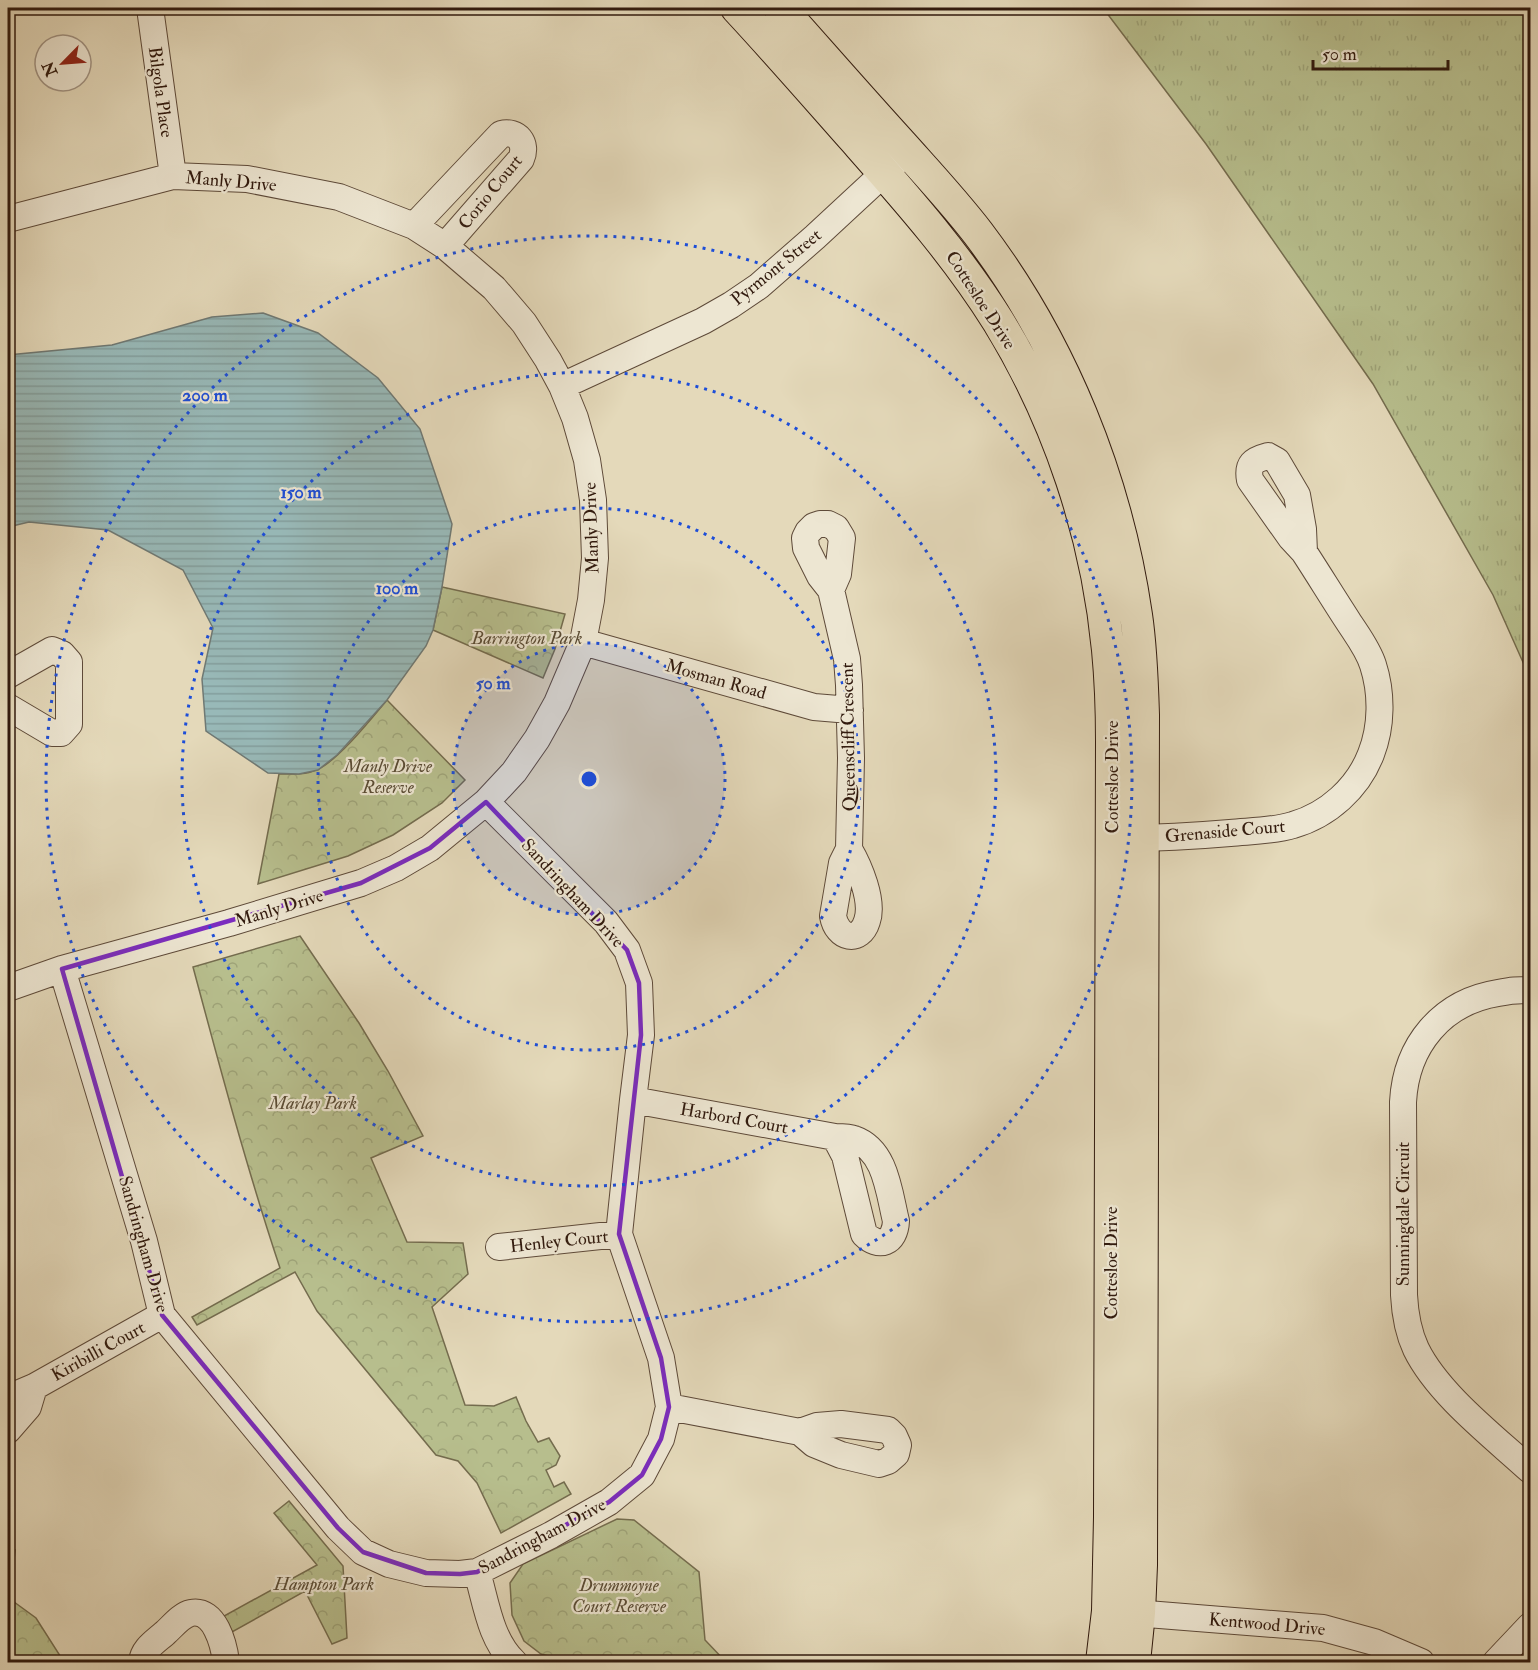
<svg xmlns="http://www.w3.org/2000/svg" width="1538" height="1670" font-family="'IM FELL Double Pica',serif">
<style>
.grass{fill:url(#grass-tufts);stroke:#746c4e;stroke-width:1.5}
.forest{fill:url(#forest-crowns);stroke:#746c4e;stroke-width:1.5}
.water{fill:url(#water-rules);stroke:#6f7974;stroke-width:1.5}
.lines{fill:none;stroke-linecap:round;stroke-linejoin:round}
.minor-casing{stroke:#5e4a39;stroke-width:28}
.major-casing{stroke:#311a0e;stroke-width:34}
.minor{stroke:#ede6d2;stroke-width:26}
.major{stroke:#e4d9ba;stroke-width:32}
.marked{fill:none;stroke:#7b2cbf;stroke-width:4.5;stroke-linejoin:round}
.ring{fill:none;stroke:#1d4ed8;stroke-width:3;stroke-dasharray:3 6}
.labels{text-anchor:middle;stroke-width:4.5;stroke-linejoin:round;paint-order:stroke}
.street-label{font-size:18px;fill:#311a0e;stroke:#ede6d2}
.park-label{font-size:18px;font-style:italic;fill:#594b34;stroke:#ede6d2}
.centre{fill:#1d4ed8;stroke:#ede6d2;stroke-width:3}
.ring-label{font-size:18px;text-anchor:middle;font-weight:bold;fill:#1d4ed8;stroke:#ede6d2;stroke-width:4.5;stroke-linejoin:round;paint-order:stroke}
</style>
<defs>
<pattern id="grass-tufts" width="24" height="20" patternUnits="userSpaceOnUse" patternTransform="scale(1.5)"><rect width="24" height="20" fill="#b7be8d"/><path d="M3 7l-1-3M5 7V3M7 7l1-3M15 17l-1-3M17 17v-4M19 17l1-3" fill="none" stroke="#9ea378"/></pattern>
<pattern id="forest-crowns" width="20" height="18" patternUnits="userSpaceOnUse" patternTransform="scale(1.5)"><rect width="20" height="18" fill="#b7be8d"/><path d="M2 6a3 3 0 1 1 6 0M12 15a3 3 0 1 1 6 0" fill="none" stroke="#9ea378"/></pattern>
<pattern id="water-rules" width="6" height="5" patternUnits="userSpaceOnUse" patternTransform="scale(1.5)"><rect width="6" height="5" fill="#98b9b8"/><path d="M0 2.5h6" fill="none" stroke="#839e9d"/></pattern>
</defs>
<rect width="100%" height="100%" fill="#e4d9ba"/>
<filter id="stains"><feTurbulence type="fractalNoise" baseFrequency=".00333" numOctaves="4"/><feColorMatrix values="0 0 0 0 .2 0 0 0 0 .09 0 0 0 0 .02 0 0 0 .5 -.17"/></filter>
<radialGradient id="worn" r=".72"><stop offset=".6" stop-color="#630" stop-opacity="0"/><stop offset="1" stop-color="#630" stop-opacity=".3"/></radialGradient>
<!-- grass -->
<path class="grass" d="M 1103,8 L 1530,8 L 1530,678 L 1493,595 L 1373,384 L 1206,144 Z"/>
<!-- forest -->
<path class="forest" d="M 442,587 L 565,614 L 555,649 L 543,678 L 433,630 Z
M 387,700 L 465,780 L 442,803 L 393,835 L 348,856 L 258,884 L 279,774 C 291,774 305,775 316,770 C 336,763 372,718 387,700 Z
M 300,936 L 359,1023 L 388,1071 L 423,1136 L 371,1158 L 407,1242 L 463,1243 L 468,1274 L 432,1307 L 465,1405 L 494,1406 L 516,1397 L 526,1421 L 538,1442 L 549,1438 L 560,1456 L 556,1465 L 546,1470 L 554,1487 L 564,1482 L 571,1494 L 501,1533 L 477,1483 L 458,1461 L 436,1455 L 317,1311 L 295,1272 L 197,1325 L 192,1317 L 280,1268 C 247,1169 220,1068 193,967 Z
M 289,1501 L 343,1566 L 347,1638 L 332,1644 L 305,1591 L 232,1632 L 224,1616 L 317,1565 L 274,1513 Z
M 617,1519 L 634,1520 L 699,1572 L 705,1640 L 726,1662 L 570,1662 L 541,1654 L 524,1641 L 512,1615 L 510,1583 L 523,1564 Z
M 8,1550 L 15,1550 L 10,1599 L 36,1618 L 64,1662 L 8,1662 Z"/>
<!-- water -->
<path class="water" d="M 263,313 L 318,333 L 378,378 L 420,429 L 452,524 L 442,587 L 433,630 L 426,646 L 387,700 L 337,755 L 318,770 L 299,774 L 268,773 L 206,731 L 202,679 L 213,628 L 183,570 L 108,530 L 29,522 L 8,527 L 8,355 L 112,345 L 212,317 Z"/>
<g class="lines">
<!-- minor casing -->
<g class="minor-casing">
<path id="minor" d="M 150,8 L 173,176
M 8,219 L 173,176 L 247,179 L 339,197 L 414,226 L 445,246 L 494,288 L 524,323 L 548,360 L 562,386 L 575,418 L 587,460 L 593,500 L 595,558 L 591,600 L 583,642 L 557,703 L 537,739 L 514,772 L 486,802 L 430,848 L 396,868 L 361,883 L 229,923 L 62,969 L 8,988
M 414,226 L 501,134 C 517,130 528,143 521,159 L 445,246
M 562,386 L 703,321 L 731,305 L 759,286 L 815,237 L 897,161
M 1268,456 L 1277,461 L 1297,495 L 1303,529 L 1304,552 L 1291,538 L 1250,480 C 1247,464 1253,460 1268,456 Z
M 831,590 L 838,574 L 842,538 L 836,528 L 828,524 L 820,524 L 814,526 L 808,532 L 805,538 L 806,548 L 820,576 L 831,590 L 847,659 L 849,685 L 851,758 L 849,849 L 842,863 L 833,916 C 837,939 860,944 867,921 C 874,901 859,866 849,849
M 583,642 L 814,707 L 850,710
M 8,675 L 52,650 L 62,654 L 69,662 L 69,724 L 61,733 L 52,733 L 8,707
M 1126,838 C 1161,838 1195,836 1230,833 C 1251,831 1274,831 1293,825 C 1328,815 1358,788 1371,754 C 1382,726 1382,693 1373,665 C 1368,649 1357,635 1348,621 C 1333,598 1319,575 1304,552
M 62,969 L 144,1241 L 162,1315 L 338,1528 L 363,1552 L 389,1564 L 426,1573 L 460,1574 L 477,1572 L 551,1535 L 609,1502 L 642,1475 L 661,1439 L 669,1407 L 661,1358 L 619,1234 L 633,1100 L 641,1035 L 639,983 L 627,950 L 606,922 L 486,802
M 1530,991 C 1520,989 1509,991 1498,993 C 1442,1002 1406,1045 1403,1102 L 1404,1295 C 1405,1314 1408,1332 1416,1349 C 1438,1394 1493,1436 1530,1470
M 633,1100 L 835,1137 C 841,1137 849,1137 854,1139 C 886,1150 889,1193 896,1221 C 895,1243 879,1249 864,1234 L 845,1156 L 835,1137
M 499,1247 L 619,1234
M 8,1398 L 34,1387 L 162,1315
M 669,1407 L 800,1432 L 817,1426 L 841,1424 L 888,1430 L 894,1436 L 898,1445 L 896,1454 L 888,1461 L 879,1464 L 841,1455 L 814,1444 L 800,1432
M 8,1430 L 28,1407 L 34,1387
M 477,1572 C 486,1602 490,1639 514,1662
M 1122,1612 L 1323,1628 L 1374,1642 L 1421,1662
M 142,1662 C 143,1649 155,1642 165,1633 C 172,1627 181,1615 191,1613 C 215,1608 224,1645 226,1662
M 1496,1662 L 1530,1626"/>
</g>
<!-- major casing -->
<g class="major-casing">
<path id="major" d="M 737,8 C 777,51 816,96 855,140 C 907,199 956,254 998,321 C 1059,420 1097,535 1108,650 C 1111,681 1112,711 1112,741 L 1110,1517 L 1108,1611 L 1102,1662
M 780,8 C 821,54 862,101 904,147 C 929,175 955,203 978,233 C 1062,344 1116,478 1136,615 C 1141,648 1142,682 1143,715 L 1141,1565 L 1139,1613 L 1134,1662"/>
</g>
<!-- minor -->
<use href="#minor" class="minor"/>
<!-- major -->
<use href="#major" class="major"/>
</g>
<!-- marked area -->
<path class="marked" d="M 486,802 L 627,950 L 639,983 L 641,1035 L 619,1234 L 661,1358 L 669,1407 L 661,1439 L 642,1475 L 609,1502 L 477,1572 L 460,1574 L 426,1573 L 363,1552 L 338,1528 L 162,1315 L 62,969 L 361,883 L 430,848 Z"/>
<!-- distance rings -->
<circle cx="589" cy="779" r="136" fill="#1d4ed8" fill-opacity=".12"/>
<g class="ring">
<circle cx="589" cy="779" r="136"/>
<circle cx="589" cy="779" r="271"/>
<circle cx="589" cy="779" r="407"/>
<circle cx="589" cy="779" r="543"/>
</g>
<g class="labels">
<!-- street labels -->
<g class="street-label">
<text transform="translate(161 92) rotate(82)" y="6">Bilgola Place</text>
<text transform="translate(231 181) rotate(5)" y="6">Manly Drive</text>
<text transform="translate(490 192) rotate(-51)" y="6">Corio Court</text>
<text transform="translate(776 267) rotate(-39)" y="6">Pyrmont Street</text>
<text transform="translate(981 300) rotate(57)" y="6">Cottesloe Drive</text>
<text transform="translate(591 528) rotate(-92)" y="6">Manly Drive</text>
<text transform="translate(716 679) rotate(16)" y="6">Mosman Road</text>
<text transform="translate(848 737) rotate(-91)" y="6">Queenscliff Crescent</text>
<text transform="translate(1112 777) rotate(-90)" y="6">Cottesloe Drive</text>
<text transform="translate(1225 831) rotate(-5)" y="6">Grenaside Court</text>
<text transform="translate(573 893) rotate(47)" y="6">Sandringham Drive</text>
<text transform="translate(279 908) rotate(-17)" y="6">Manly Drive</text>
<text transform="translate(734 1118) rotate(10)" y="6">Harbord Court</text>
<text transform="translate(1403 1214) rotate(-90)" y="6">Sunningdale Circuit</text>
<text transform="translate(559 1241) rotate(-6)" y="6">Henley Court</text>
<text transform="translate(144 1244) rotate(74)" y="6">Sandringham Drive</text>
<text transform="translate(1111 1263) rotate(-90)" y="6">Cottesloe Drive</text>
<text transform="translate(98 1351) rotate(-29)" y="6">Kiribilli Court</text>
<text transform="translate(542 1536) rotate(-28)" y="6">Sandringham Drive</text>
<text transform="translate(1267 1624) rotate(5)" y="6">Kentwood Drive</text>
</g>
<!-- park labels -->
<g class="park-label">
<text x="527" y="644">Barrington Park</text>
<text x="388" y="772">Manly Drive<tspan x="388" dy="21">Reserve</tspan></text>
<text x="313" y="1109">Marlay Park</text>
<text x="324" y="1590">Hampton Park</text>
<text x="619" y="1591">Drummoyne<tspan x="619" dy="21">Court Reserve</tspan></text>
</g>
</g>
<circle cx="589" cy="779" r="9" class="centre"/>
<g class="ring-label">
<text x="205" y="401">200 m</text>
<text x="301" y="498">150 m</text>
<text x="397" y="594">100 m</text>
<text x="493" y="689">50 m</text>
</g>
<!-- margin -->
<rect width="1538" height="1670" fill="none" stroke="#e4d9ba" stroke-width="30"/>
<rect x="9" y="9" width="1520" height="1652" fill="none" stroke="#311a0e" stroke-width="3"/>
<rect x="15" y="15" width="1508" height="1640" fill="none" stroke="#311a0e" stroke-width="1.5"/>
<!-- north arrow -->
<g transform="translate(63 63) rotate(245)"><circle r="28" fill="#ede6d2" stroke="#a29484" stroke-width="1.5"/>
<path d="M0-4.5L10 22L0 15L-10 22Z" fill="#8f2418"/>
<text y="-9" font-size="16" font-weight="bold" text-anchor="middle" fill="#311a0e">N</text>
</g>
<!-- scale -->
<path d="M1313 60v9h135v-9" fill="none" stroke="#311a0e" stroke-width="3"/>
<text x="1322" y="60" font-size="18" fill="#311a0e" stroke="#ede6d2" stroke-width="4.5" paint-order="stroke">50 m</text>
<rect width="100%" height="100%" filter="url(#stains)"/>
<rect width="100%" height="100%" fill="url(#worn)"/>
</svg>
